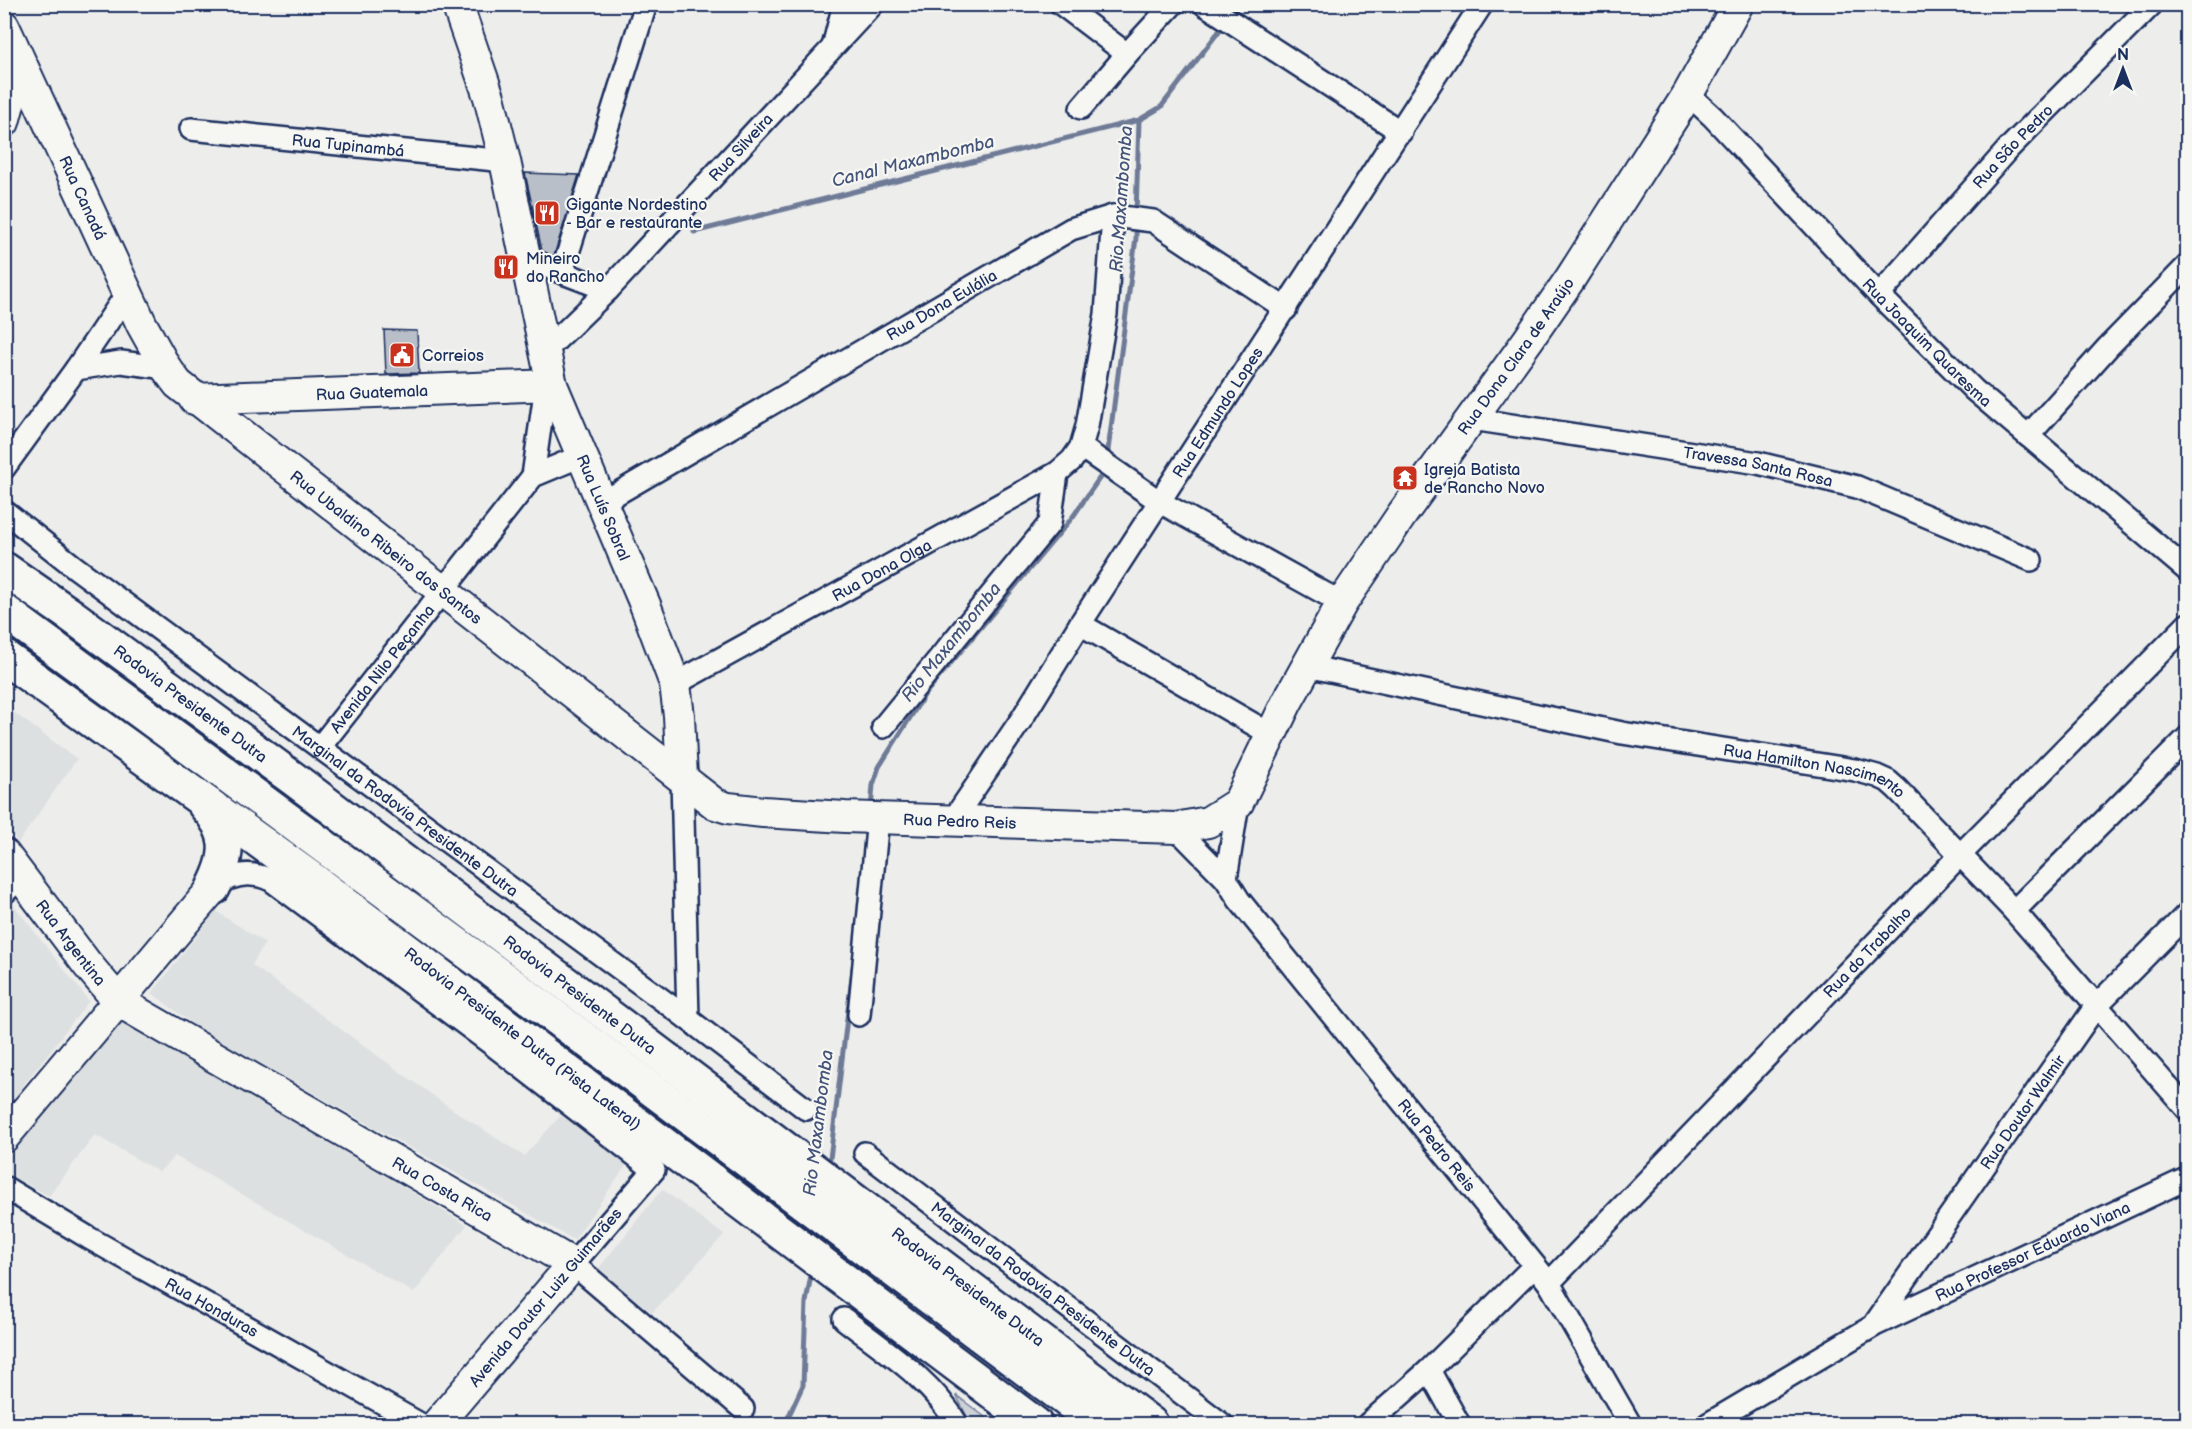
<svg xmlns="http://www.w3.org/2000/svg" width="2192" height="1429" font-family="'Balsamiq Sans',sans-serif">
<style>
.built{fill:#dde0e1}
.green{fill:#ced2d7;stroke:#74809a;stroke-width:1.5}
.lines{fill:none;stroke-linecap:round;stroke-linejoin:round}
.stream{stroke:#6e7a96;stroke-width:5}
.building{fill:#b9bfc8;stroke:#1b2f5e;stroke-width:1.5}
.street-casing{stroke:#1b2f5e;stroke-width:26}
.secondary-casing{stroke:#1b2f5e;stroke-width:34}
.highway-casing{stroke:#1b2f5e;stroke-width:38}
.street{stroke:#f6f6f2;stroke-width:21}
.secondary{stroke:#f6f6f2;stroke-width:30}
.highway{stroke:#f6f6f2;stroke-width:33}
.labels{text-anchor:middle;stroke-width:4.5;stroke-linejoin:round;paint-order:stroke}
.street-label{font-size:16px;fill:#1b2f5e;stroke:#f6f6f2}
.poi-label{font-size:16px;fill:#1b2f5e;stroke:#f6f6f2;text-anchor:start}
.water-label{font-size:18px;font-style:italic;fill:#44547a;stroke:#f6f6f2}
</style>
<rect width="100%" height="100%" fill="#edeeec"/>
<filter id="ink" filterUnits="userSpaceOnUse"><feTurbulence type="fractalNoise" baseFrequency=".0167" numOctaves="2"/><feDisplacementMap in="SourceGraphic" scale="12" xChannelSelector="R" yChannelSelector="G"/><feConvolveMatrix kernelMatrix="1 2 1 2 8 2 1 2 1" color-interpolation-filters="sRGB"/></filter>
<g filter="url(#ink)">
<!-- built -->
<path class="built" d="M 4,705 L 77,759 L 18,843 L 5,824 Z
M 13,904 L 89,1001 L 5,1109 L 4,913 Z
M 216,911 L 265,943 L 252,965 L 449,1107 L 524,1156 L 561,1115 L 628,1163 L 574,1240 L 198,1028 L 152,993 Z
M 120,1022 L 134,1025 L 467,1225 L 414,1293 L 175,1156 L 159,1172 L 95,1135 L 49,1196 L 5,1172 L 5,1160 Z
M 662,1189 L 724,1235 L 652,1313 L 598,1269 Z"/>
<!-- green -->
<path class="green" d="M 956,1395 L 994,1424 L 971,1424 Z"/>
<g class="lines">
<!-- stream -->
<path class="stream" d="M 1231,15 L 1239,4
M 1136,214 L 1139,120
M 694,232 L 1139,120 L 1161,107 L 1226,22
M 1107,458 L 1136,238 L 1136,223
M 871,809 L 873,785 L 879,767 L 925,694 L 1072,518 L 1105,470
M 829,1167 L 855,952
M 785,1424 L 803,1385 L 806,1302 L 812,1270"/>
</g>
<!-- building -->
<path class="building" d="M 525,173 L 579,175 L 554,256 L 542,251 Z
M 384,330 L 417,331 L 419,373 L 386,374 Z"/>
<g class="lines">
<!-- street casing -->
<g class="street-casing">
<g id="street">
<path d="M 1061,4 L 1127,54"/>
<path d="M 1204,4 L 1401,132"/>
<path d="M 834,43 L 844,4"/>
<path id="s1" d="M 1688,94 L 1713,117 L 1879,295 L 1974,390 L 2188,571"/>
<path d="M 1081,108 L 1127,54 L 1173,4"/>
<path id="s2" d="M 191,129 L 505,161"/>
<path d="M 524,258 L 608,290"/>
<path d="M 562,272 L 646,4"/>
<path id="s3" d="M 1879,295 L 2008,149 L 2152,4"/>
<path id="s4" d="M 544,352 L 608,290 L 873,4"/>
<path d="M 76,369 L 121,362 L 166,368"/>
<path id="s5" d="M 1472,419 L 1758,463 L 1857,487 L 2031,560"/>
<path d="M 2028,436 L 2108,347 L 2188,265"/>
<path d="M 1081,447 L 1160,502 L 1342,603"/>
<path d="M 4,468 L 76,369 L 128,292"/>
<path d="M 533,476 L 546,385"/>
<path id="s6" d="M 601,503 L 1071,229 L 1113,216 L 1153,221 L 1286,309"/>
<path id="s7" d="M 4,511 L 76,568 L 680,1013 L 806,1109"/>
<path d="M 1080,624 L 1272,735"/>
<path id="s8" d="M 1307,666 L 1622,733 L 1855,770 L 1877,776 L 1888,781 L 1897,789 L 2014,911 L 2188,1110"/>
<path id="s9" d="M 675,684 L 1057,473 L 1072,460 L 1081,447 L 1087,426 L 1106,314 L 1113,216"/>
<path d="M 883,727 L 1050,523 L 1057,473"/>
<path id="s10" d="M 320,747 L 533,476 L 581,456"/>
<path d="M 682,777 L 688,1019"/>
<path id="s11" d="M 953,820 L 1021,720 L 1080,624 L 1482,4"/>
<path id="s12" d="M 1176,828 L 1226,879 L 1239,900 L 1549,1283 L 1630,1424"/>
<path d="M 1226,879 L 1238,803"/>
<path d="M 213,888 C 231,874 250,870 271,880 L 493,1045 L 654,1170 L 573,1264 L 743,1409"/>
<path d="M 4,893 L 21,876"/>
<path d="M 2014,911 L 2188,737"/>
<path d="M 859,1015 L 878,818"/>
<path id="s13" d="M 865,1153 L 1222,1424"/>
<path id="s14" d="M 4,1187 L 89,1238 L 420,1424"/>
<path id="s15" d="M 1549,1283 L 1960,855 L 2188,624"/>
<path d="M 844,1319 C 885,1351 931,1379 957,1424"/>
<path id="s16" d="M 1876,1322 L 2096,1006 L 2188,913"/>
<path d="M 1429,1370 L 1459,1424"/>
<path d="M 1368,1424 L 1429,1370 L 1534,1266"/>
<path id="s17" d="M 1708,1424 L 1875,1325 L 2188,1178"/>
</g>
</g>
<!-- secondary casing -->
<g class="secondary-casing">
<g id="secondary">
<path id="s18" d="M 457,4 L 489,97 L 505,161 L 552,385 L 646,607 L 675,684 L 679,716 L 682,777"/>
<path id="s19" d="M 4,26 L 142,325 L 166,368 L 178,384 L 715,804 L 728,808 L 763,812 L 845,817 L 1176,828 L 1208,822 L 1238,803 L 1287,702 L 1342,603 L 1403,513 L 1528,340 L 1570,279 L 1688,94 L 1738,4"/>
<path d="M 4,122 L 13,89 L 14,52"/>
<path id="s20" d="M 194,399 L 552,385"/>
<path id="s21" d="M 4,854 L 87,964 L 118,1001 L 573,1264 L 437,1424"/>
<path d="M 4,1137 L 213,888"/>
</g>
</g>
<!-- highway casing -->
<g class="highway-casing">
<g id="highway">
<path id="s22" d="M 4,569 L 72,616 L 295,780 L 1151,1424"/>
<path d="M 4,611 L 542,1007 L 1099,1424"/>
<path id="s23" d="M 4,657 L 313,880 L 1035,1424"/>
<path d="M 205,805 C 231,833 230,855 213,888"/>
</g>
</g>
<!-- street -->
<use href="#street" class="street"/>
<!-- secondary -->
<use href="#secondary" class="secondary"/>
<!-- highway -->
<use href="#highway" class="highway"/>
</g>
</g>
<!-- icons -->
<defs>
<g id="restaurant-square" transform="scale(1.35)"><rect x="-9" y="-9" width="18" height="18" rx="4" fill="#c8321e" stroke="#f6f6f2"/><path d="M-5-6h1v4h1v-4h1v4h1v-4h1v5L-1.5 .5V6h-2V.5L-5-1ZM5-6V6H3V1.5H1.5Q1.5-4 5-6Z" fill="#fff"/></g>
<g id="civic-square" transform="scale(1.35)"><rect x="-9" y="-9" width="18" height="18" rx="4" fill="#c8321e" stroke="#f6f6f2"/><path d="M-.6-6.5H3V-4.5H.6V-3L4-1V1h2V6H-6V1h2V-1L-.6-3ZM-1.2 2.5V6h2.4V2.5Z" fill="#fff"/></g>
<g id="temple-square" transform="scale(1.35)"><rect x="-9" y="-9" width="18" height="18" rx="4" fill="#c8321e" stroke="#f6f6f2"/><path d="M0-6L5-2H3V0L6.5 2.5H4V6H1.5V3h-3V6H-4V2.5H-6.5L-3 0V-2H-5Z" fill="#fff"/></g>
</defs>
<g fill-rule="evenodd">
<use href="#restaurant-square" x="547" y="213"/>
<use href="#restaurant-square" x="506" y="267"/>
<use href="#civic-square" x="402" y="355"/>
<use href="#temple-square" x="1405" y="478"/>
</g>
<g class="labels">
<!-- street labels -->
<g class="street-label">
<text dy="6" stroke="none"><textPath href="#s2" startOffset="158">Rua Tupinambá</textPath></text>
<text dy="6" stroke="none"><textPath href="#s4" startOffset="284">Rua Silveira</textPath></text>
<text dy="6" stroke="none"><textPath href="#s3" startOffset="200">Rua São Pedro</textPath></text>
<text dy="6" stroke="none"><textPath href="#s19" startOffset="189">Rua Canadá</textPath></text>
<text dy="6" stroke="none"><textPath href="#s6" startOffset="394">Rua Dona Eulália</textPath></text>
<text dy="6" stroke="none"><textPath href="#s1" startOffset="345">Rua Joaquim Quaresma</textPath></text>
<text dy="6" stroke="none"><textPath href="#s19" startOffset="2138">Rua Dona Clara de Araújo</textPath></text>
<text dy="6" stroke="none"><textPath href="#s20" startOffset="178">Rua Guatemala</textPath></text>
<text dy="6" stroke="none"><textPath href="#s11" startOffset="486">Rua Edmundo Lopes</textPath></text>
<text dy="6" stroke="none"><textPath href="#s5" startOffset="290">Travessa Santa Rosa</textPath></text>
<text dy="6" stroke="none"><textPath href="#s18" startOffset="526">Rua Luís Sobral</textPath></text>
<text dy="6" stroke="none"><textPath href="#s19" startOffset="663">Rua Ubaldino Ribeiro dos Santos</textPath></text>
<text dy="6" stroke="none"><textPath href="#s9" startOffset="236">Rua Dona Olga</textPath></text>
<text dy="6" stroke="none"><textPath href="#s10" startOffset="100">Avenida Nilo Peçanha</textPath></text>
<text dy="6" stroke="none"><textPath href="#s22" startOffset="230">Rodovia Presidente Dutra</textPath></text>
<text dy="6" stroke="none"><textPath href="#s8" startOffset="519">Rua Hamilton Nascimento</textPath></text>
<text dy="6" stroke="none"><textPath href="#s7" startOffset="501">Marginal da Rodovia Presidente Dutra</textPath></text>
<text dy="6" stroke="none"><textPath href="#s19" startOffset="1326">Rua Pedro Reis</textPath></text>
<text dy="6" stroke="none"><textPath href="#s21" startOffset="111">Rua Argentina</textPath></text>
<text dy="6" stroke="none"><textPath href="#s15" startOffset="459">Rua do Trabalho</textPath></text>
<text dy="6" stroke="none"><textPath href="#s22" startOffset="716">Rodovia Presidente Dutra</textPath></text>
<text dy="6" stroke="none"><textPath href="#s23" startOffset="644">Rodovia Presidente Dutra (Pista Lateral)</textPath></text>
<text dy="6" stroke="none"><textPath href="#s16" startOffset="256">Rua Doutor Walmir</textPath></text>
<text dy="6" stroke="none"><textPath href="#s12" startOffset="411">Rua Pedro Reis</textPath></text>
<text dy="6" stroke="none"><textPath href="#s21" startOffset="561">Rua Costa Rica</textPath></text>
<text dy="6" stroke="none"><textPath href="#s17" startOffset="368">Rua Professor Eduardo Viana</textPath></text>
<text dy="6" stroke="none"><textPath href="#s22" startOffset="1202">Rodovia Presidente Dutra</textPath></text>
<text dy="6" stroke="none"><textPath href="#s13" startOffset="224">Marginal da Rodovia Presidente Dutra</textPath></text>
<text transform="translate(545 1297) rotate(-50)" y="6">Avenida Doutor Luiz Guimarães</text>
<text dy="6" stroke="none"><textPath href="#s14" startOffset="240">Rua Honduras</textPath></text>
</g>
<!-- poi labels -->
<g class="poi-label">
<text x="566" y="210">Gigante Nordestino<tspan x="566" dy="18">- Bar e restaurante</tspan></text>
<text x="526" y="264">Mineiro<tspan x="526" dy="18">do Rancho</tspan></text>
<text x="422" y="361">Correios</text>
<text x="1424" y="475">Igreja Batista<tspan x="1424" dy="18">de Rancho Novo</tspan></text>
</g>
<!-- water labels -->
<g class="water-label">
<text transform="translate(913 161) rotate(-14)" y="6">Canal Maxambomba</text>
<text transform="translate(1121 199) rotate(-86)" y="6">Rio Maxambomba</text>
<text transform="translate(951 642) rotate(-51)" y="6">Rio Maxambomba</text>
<text transform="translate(818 1123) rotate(-83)" y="6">Rio Maxambomba</text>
</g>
</g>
<!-- margin -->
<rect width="2192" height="1429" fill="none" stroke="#f6f6f2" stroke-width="24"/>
<rect x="12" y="12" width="2168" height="1405" fill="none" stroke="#1b2f5e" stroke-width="2" filter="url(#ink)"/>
<!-- north arrow -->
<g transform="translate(2123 69)" stroke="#f6f6f2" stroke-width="4.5" paint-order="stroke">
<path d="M0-4.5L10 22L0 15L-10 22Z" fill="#1b2f5e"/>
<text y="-9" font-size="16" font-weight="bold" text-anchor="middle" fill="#1b2f5e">N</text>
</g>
</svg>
